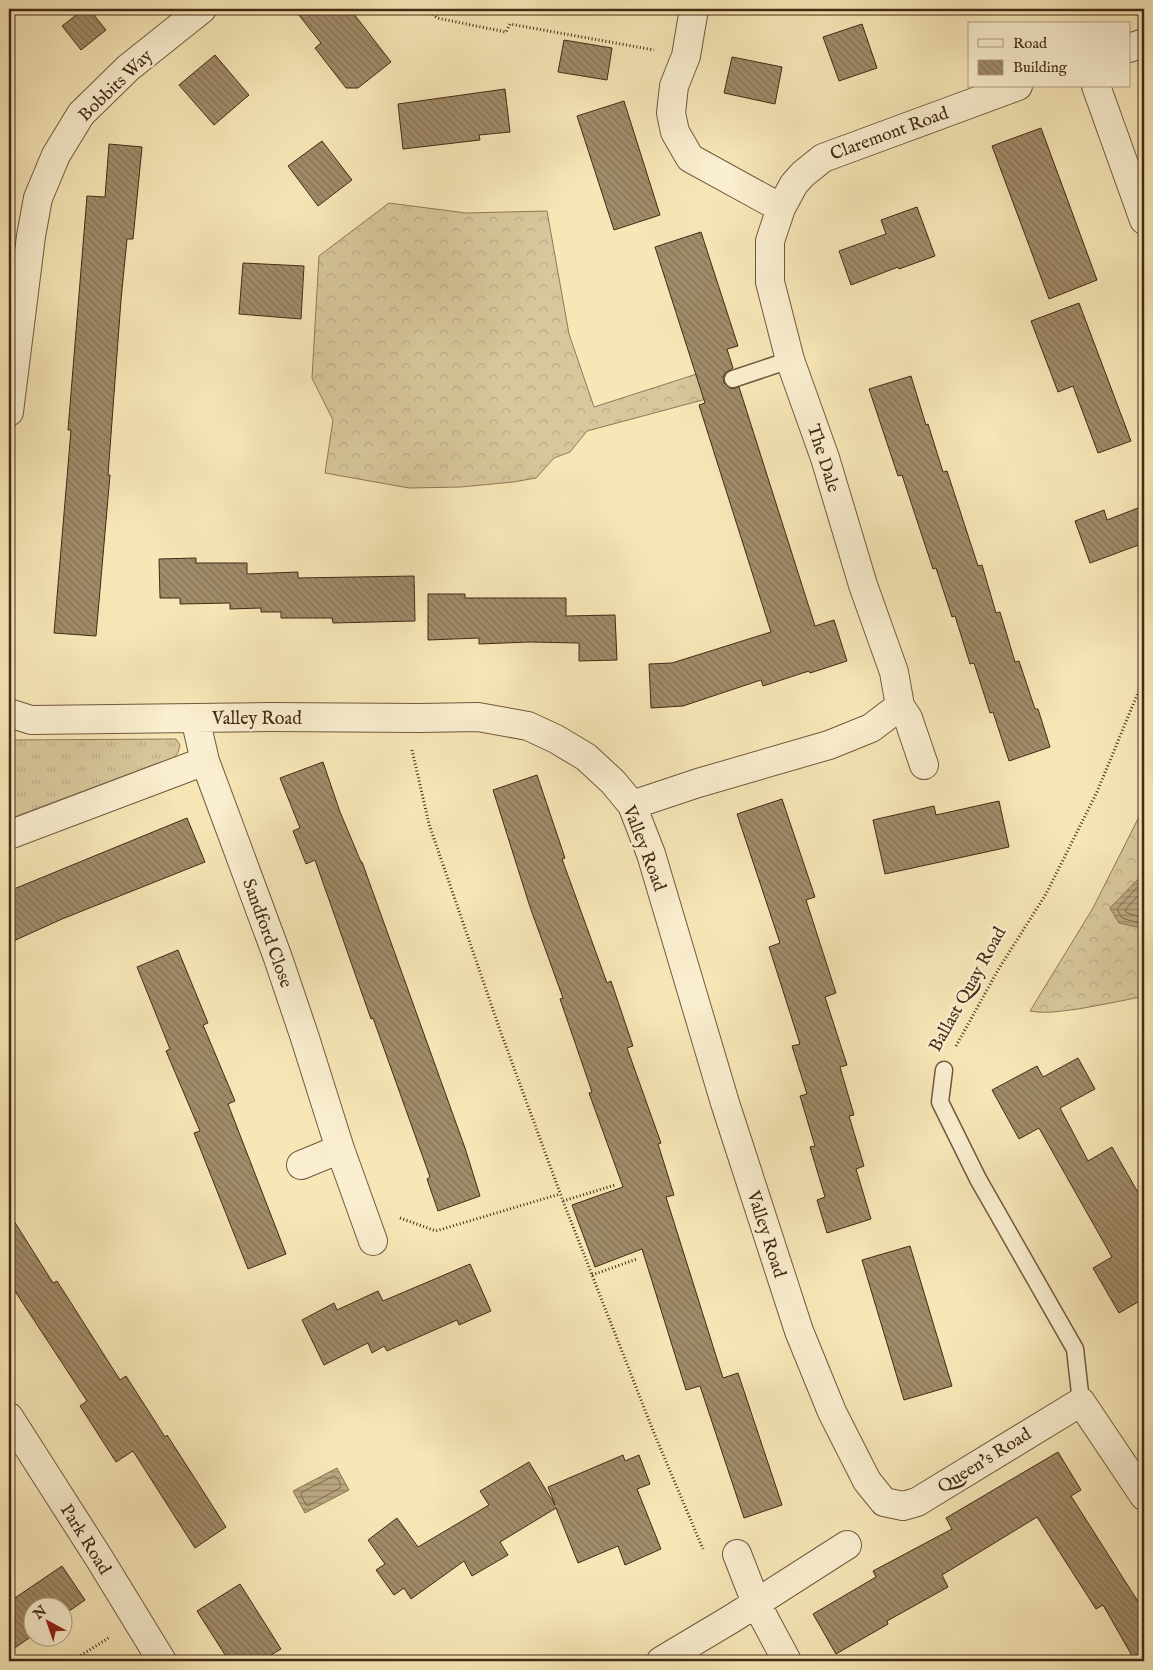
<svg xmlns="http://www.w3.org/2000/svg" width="1153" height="1670" font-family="'IM FELL English',serif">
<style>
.grass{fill:url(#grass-tufts);stroke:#8e7859}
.forest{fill:url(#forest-crowns);stroke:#8e7859}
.water{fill:url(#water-rules);stroke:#8a7556}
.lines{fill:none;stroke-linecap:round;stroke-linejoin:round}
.shore{stroke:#7e684b;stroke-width:1}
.building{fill:url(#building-back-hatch);stroke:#432a16}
.lane-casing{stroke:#70593e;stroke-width:19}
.street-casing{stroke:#70593e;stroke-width:30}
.path{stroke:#432a16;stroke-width:3;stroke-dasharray:1 2.5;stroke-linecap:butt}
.lane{stroke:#faefd0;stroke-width:16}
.street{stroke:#faefd0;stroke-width:28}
.labels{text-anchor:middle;stroke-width:5;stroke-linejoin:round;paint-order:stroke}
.street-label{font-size:18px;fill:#432a16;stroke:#faefd0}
</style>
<defs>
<pattern id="grass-tufts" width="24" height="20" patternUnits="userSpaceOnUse" patternTransform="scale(1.25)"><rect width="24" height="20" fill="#d8c79c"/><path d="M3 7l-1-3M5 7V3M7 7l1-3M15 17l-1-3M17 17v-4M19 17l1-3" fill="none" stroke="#bbab86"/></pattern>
<pattern id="forest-crowns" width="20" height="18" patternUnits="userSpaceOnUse" patternTransform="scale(1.25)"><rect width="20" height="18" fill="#d8c79c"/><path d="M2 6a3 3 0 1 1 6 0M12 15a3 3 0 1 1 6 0" fill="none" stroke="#bbab86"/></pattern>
<pattern id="water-rules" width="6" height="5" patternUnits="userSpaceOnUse" patternTransform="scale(1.25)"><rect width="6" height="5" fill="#baa780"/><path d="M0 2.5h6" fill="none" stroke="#998868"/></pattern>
<pattern id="building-back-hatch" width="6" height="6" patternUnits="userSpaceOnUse" patternTransform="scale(1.25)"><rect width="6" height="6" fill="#a18c6a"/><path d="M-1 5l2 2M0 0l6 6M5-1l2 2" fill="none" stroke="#857356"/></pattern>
</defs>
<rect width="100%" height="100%" fill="#f7e7b7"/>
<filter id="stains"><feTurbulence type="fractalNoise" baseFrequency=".004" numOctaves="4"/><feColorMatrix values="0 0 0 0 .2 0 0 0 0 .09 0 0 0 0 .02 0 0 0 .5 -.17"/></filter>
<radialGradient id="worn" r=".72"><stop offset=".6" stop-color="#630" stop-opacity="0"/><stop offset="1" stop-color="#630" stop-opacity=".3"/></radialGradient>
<!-- grass -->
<path class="grass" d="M 176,739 L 180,745 C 177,760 171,760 158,763 L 9,819 L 9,740 Z"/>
<!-- forest -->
<path class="forest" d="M 389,203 L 466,213 L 547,211 L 569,334 L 594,407 L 728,364 L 736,391 L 587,431 L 570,452 L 554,458 L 536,478 L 513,482 L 461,487 L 409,488 L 325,473 L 333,420 L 312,378 L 319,256 Z
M 1144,807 L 1144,996 C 1122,1001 1100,1005 1078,1009 C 1061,1011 1047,1014 1030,1011 L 1093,908 Z"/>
<!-- water -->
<path class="water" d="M 1144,873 L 1144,931 L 1138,927 L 1119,923 L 1110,908 Z
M 337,1468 L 349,1490 L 305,1513 L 293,1491 Z"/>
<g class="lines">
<!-- shore -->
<path class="shore" d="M 1144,880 L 1117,909 L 1122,918 L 1144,925
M 1144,889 L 1125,910 L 1127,913 L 1144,918
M 334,1476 C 338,1477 342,1485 340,1488 L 309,1505 L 306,1505 L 301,1495 L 301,1493 Z"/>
</g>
<!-- building -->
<path class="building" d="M 84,9 L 89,9 L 106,30 L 81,50 L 62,26 Z
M 294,9 L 350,9 L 391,62 L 358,88 L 346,88 L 315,48 L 321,43 Z
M 862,24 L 877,68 L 839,81 L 823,37 Z
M 564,40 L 612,48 L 607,80 L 558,72 Z
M 215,55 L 249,95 L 214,125 L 179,85 Z
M 732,57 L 782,67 L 775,104 L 724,93 Z
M 505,89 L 510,132 L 479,135 L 480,140 L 403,149 L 398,104 Z
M 624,101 L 660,215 L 614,230 L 577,116 Z
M 1041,128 L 1097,280 L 1049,299 L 992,146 Z
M 322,141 L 352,180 L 318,206 L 288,166 Z
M 109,144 L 142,147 L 133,239 L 127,239 L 121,300 L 108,475 L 110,475 L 96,636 L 54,633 L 71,430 L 68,430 L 87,196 L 105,197 Z
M 917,207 L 935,256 L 899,269 L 898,267 L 851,285 L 839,251 L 886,234 L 881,220 Z
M 701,232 L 738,346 L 727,349 L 733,368 L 725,373 L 723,377 L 724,383 L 731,389 L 739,387 L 815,626 L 834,620 L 847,661 L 810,673 L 809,671 L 763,686 L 761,680 L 683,706 L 651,708 L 649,664 L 672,663 L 771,632 L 699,405 L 705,403 L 655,247 Z
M 243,263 L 304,266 L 301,319 L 239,314 Z
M 1079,303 L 1131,441 L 1098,453 L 1073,386 L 1058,392 L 1031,321 Z
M 911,376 L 926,425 L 928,424 L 943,472 L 947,471 L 978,566 L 982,565 L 996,613 L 1000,612 L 1015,662 L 1019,661 L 1035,709 L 1038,709 L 1050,747 L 1009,761 L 993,712 L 990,713 L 974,663 L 970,664 L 955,616 L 952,617 L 936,568 L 933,569 L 902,475 L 898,476 L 869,389 Z
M 1138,508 L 1144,525 L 1144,543 L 1090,563 L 1075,521 L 1104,510 L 1107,520 Z
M 196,558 L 196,563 L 247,563 L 247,574 L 298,572 L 298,578 L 414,576 L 415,621 L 333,623 L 332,618 L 281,618 L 281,612 L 261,612 L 261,608 L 230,609 L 230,603 L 180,604 L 180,598 L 160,598 L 159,559 Z
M 428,594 L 465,594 L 465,598 L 566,598 L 566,616 L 615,615 L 617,660 L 579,661 L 579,643 L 529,642 L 479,644 L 479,638 L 428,640 Z
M 323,762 L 340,812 L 361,862 L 362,862 L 465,1148 L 480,1196 L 438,1211 L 427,1179 L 430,1177 L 373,1018 L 371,1019 L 315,860 L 306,864 L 293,831 L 300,828 L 280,778 Z
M 537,775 L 565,858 L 562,859 L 607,983 L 611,981 L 633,1046 L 627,1048 L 661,1143 L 658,1144 L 674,1195 L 666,1197 L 723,1378 L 738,1373 L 782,1505 L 744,1518 L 700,1386 L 686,1390 L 642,1249 L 595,1267 L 572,1205 L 623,1187 L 589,1093 L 592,1092 L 560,999 L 563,998 L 530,907 L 493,790 Z
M 782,799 L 815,897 L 806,900 L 836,993 L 825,997 L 847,1065 L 840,1067 L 854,1115 L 849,1116 L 864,1166 L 856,1169 L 871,1219 L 827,1233 L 817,1200 L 825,1197 L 810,1147 L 815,1146 L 800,1096 L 807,1094 L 792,1046 L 800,1044 L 769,947 L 780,943 L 737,814 Z
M 999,801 L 1009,847 L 885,874 L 873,820 L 934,806 L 936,815 Z
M 187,818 L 205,862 L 62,919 L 9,943 L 9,891 Z
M 178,950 L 208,1023 L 203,1025 L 235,1101 L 228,1104 L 286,1254 L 248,1269 L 194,1133 L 200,1131 L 166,1051 L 170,1049 L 137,967 Z
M 1078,1058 L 1095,1089 L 1060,1108 L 1088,1161 L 1112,1147 L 1144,1203 L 1144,1313 L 1138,1302 L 1119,1313 L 1093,1268 L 1112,1257 L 1039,1128 L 1019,1139 L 992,1090 L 1037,1066 L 1043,1077 Z
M 9,1213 L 53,1283 L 57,1281 L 120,1380 L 126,1376 L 165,1437 L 167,1435 L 226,1527 L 195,1548 L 133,1451 L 116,1462 L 80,1406 L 87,1401 L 9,1282 Z
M 910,1246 L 952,1386 L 904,1400 L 862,1260 Z
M 470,1264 L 491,1311 L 459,1325 L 457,1320 L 387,1351 L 384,1346 L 372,1353 L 368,1343 L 324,1365 L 302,1320 L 334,1303 L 337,1310 L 378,1291 L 383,1301 Z
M 1058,1452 L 1081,1490 L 1071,1496 L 1144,1611 L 1144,1661 L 1135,1661 L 1103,1605 L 1096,1609 L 1037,1517 L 942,1575 L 948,1587 L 887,1621 L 888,1624 L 836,1654 L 813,1614 L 876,1577 L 873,1571 L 952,1529 L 946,1518 Z
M 623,1455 L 625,1461 L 639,1455 L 650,1484 L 637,1489 L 661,1549 L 625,1565 L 618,1546 L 578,1563 L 556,1508 L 500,1542 L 508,1555 L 472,1576 L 464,1561 L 411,1599 L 404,1588 L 394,1595 L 376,1570 L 385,1564 L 368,1540 L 397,1518 L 418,1547 L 489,1505 L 480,1491 L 529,1462 L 555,1505 L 548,1487 Z
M 62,1566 L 85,1600 L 62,1616 L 62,1608 L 32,1608 L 32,1636 L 9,1652 L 9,1602 Z
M 240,1584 L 281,1649 L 261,1661 L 229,1661 L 197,1611 Z"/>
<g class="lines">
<!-- lane casing -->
<g class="lane-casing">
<path id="lane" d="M 733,379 L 790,360
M 944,1070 L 940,1102 L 978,1179 L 1075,1349 L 1081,1402"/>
</g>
<!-- street casing -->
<g class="street-casing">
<path id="street" d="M 694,9 L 686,56 L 674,86 L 671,113 L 675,132 L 690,158 L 781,208
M 1129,48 L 1144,43
M 1096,86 L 1144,220
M 9,412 L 31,236 L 38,198 L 56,155 L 81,114 L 128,68 L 202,9
M 900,706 L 908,718 L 924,765
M 9,713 L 31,720 L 270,717 L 420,718 L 478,717 L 528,726 L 556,739 L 586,757 L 613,782 L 632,805 L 651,854 L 725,1103 L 799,1331 L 832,1412 L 867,1481 L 884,1502 L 903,1506 L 917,1502 L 1081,1402 L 1144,1496
M 195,718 L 205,761 L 278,958 L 305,1038 L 340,1149 L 373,1241
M 632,805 L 698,783 L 829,745 L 871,728 L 900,706 L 894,672 L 863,585 L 825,458 L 790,360 L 770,282 L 770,241 L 781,208 L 794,184 L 803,174 L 823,158 L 1018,86
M 9,835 L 205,761
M 301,1165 L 340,1149
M 9,1417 L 99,1558 L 162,1661
M 737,1554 L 756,1603 L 787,1661
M 661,1661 L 733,1618 L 847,1545"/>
</g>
<!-- path -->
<path class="path" d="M 428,9 L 437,18 L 506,32 L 510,24 L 654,50
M 412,750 L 429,824 L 500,1030 L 563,1201 L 654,1433 L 703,1549
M 956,1046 L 998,970 L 1046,894 L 1097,792 L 1144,678
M 563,1201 L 615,1185
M 400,1218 L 436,1231 L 560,1194
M 592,1275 L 637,1259
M 72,1661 L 110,1637"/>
<!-- lane -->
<use href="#lane" class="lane"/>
<!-- street -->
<use href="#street" class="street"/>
</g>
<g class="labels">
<!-- street labels -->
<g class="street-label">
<text transform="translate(115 85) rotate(-44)" y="6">Bobbits Way</text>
<text transform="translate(889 133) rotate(-20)" y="6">Claremont Road</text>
<text transform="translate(824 458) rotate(72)" y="6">The Dale</text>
<text x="257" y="724">Valley Road</text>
<text transform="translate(645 848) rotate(69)" y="6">Valley Road</text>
<text transform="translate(268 933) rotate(70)" y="6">Sandford Close</text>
<text transform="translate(967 989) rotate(-61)" y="6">Ballast Quay Road</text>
<text transform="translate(767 1234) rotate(72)" y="6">Valley Road</text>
<text transform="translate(984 1460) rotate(-32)" y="6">Queen's Road</text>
<text transform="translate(86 1539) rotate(58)" y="6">Park Road</text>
</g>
</g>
<!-- margin -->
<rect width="1153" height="1670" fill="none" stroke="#f7e7b7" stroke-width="30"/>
<rect x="10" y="10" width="1133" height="1650" fill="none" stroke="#432a16" stroke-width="2.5"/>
<rect x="15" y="15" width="1123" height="1640" fill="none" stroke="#432a16"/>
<!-- legend -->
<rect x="968" y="22" width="162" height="65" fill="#faefd0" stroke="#b1a086"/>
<rect x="978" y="39" width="25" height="8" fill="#faefd0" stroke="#b1a086"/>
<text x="1013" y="48" font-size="15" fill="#432a16">Road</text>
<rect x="978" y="60" width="25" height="15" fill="url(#building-back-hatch)" stroke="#b1a086"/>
<text x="1013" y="72" font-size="15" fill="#432a16">Building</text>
<!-- north arrow -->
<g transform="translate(48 1622) rotate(320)"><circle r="24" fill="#faefd0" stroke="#b1a086"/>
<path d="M0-4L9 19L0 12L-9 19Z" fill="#8f2418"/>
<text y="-8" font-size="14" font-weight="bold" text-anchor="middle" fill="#432a16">N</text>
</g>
<rect width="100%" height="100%" filter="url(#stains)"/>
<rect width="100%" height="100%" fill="url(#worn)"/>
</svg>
